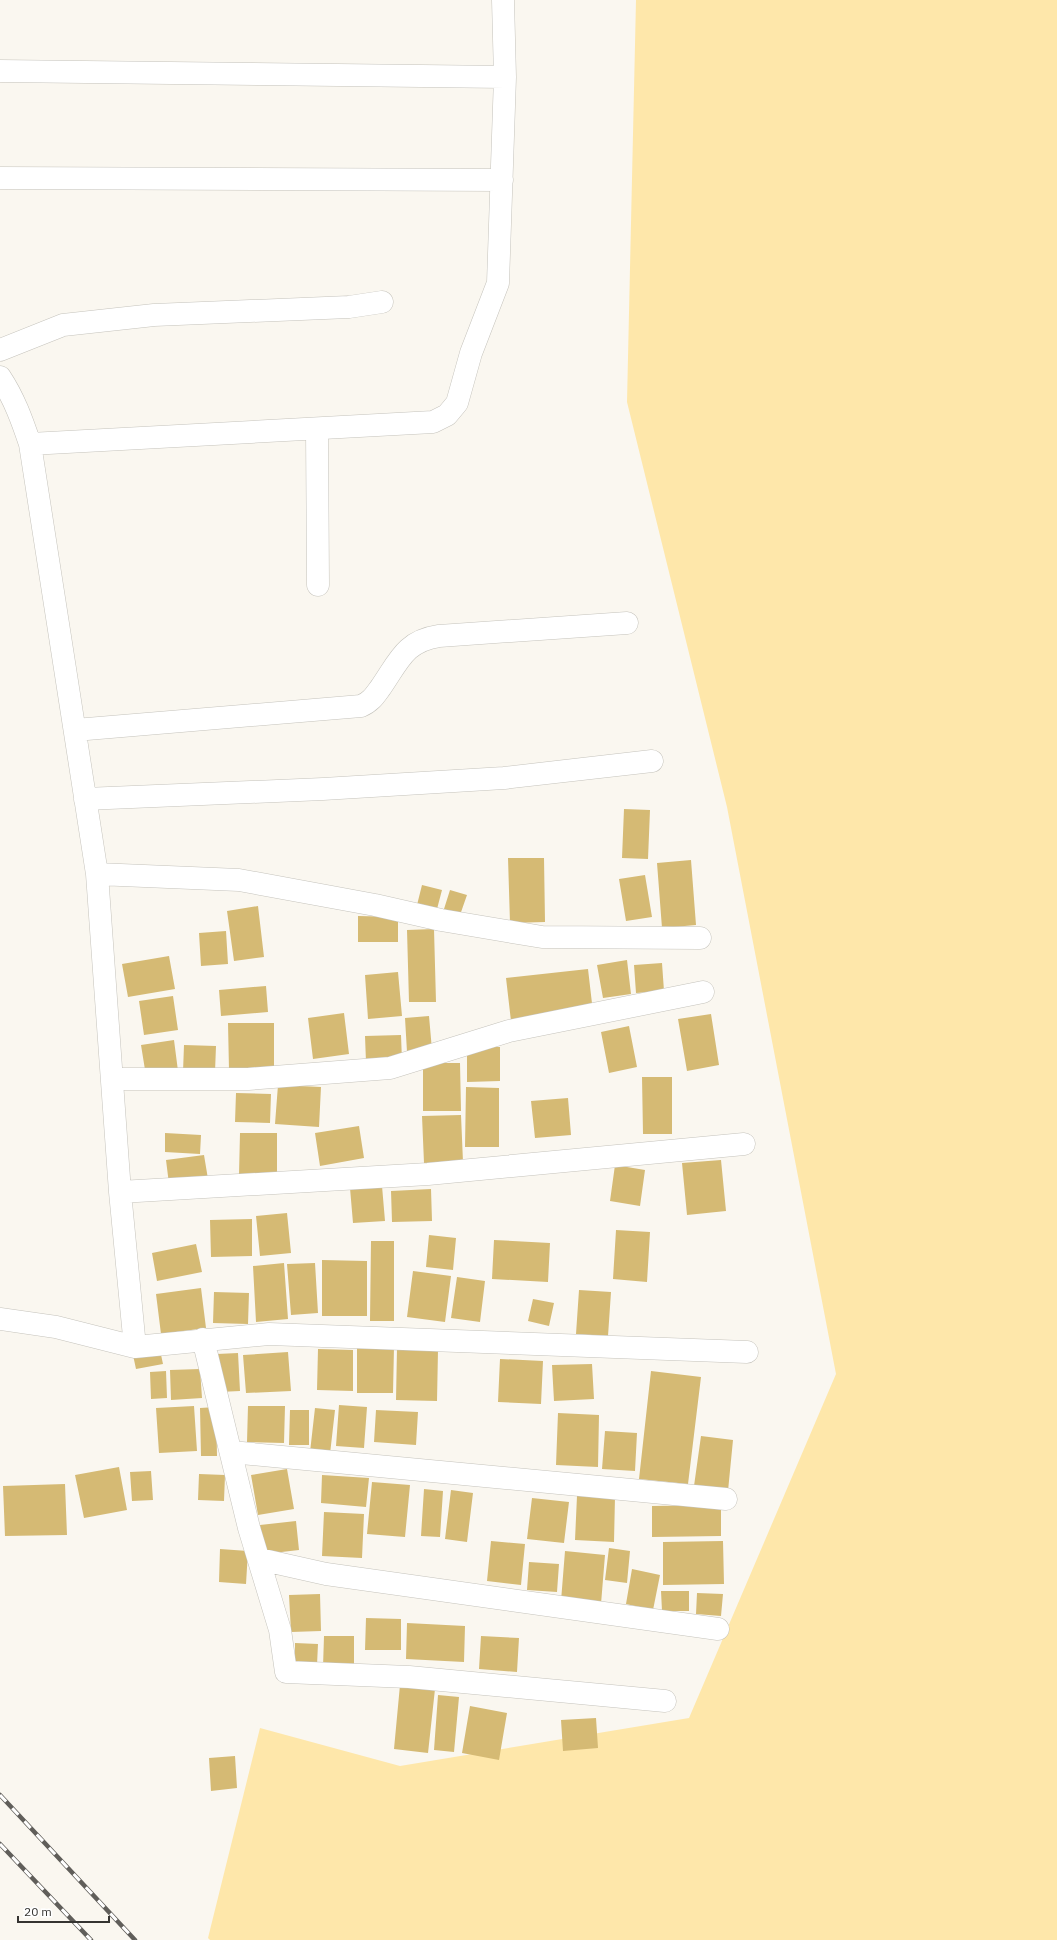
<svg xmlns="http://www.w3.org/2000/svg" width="1057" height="1940" font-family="'IBM Plex Sans',sans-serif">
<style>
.green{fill:#fee7aa}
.building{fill:#d5ba74}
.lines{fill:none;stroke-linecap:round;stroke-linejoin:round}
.minor-casing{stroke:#c5c3bc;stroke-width:23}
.minor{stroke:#fff;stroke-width:22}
.rail-casing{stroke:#605e5a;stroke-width:4.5}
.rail{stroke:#fff;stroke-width:3;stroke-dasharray:9;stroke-linecap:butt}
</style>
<rect width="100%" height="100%" fill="#faf7f0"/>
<!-- green -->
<path class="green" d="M 636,0 L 1057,0 L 1057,1940 L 210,1940 L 208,1938 L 260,1728 L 400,1766 L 689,1718 L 836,1374 L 727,807 L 627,402 Z"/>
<!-- building -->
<path class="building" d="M 624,809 L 650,810 L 648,859 L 622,858 Z
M 508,858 L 544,858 L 545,922 L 510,923 Z
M 691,860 L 696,925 L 662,928 L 657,863 Z
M 645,875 L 652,917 L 626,921 L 619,879 Z
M 422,885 L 442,890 L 437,909 L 417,905 Z
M 450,890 L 467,895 L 460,915 L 444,909 Z
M 258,906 L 264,957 L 234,961 L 227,911 Z
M 358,916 L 398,917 L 398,942 L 358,942 Z
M 434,929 L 436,1002 L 409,1002 L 407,930 Z
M 226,931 L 228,964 L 201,966 L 199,933 Z
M 169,956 L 175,989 L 128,997 L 122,964 Z
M 627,960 L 631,994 L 603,998 L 597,965 Z
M 662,963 L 664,991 L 636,993 L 634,965 Z
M 588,969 L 593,1012 L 511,1021 L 506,978 Z
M 398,972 L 402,1016 L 368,1019 L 365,975 Z
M 266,986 L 268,1012 L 221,1016 L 219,990 Z
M 173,996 L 178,1030 L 144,1035 L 139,1001 Z
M 344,1013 L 349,1054 L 313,1059 L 308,1018 Z
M 711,1014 L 719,1065 L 687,1071 L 678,1019 Z
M 429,1016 L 432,1050 L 407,1052 L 405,1018 Z
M 228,1023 L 274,1023 L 274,1070 L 229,1070 Z
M 629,1026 L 637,1067 L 609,1073 L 601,1032 Z
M 401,1035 L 402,1061 L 366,1062 L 365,1036 Z
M 174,1040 L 178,1071 L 146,1076 L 141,1045 Z
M 184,1045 L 216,1046 L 215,1072 L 183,1072 Z
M 467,1047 L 500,1047 L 500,1081 L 467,1082 Z
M 423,1063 L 460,1063 L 461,1111 L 423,1111 Z
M 642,1077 L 672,1077 L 672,1134 L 643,1134 Z
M 278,1085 L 321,1087 L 319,1127 L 275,1124 Z
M 466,1087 L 499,1088 L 499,1147 L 465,1147 Z
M 236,1093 L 271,1094 L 270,1123 L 235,1122 Z
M 568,1098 L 571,1135 L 535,1138 L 531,1101 Z
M 461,1115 L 463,1162 L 424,1163 L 422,1116 Z
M 359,1126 L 364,1158 L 320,1166 L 315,1133 Z
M 165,1133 L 201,1135 L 200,1154 L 165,1152 Z
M 240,1133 L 277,1133 L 277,1176 L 239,1175 Z
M 204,1155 L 208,1179 L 169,1184 L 166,1160 Z
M 721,1160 L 726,1211 L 687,1215 L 682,1163 Z
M 615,1165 L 645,1170 L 640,1206 L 610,1201 Z
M 382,1186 L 385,1221 L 353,1223 L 350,1188 Z
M 431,1189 L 432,1221 L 392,1222 L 391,1191 Z
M 287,1213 L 291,1253 L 260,1256 L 256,1216 Z
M 252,1219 L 252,1256 L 211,1257 L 210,1220 Z
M 616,1230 L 650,1232 L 647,1282 L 613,1279 Z
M 429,1235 L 456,1238 L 453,1270 L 426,1267 Z
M 494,1240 L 550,1243 L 548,1282 L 492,1279 Z
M 371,1241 L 394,1241 L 394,1321 L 370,1321 Z
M 196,1244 L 202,1272 L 157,1281 L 152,1253 Z
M 322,1260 L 367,1261 L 367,1316 L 322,1316 Z
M 284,1263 L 288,1319 L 256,1322 L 253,1266 Z
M 315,1263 L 318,1313 L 291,1315 L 287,1264 Z
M 413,1271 L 451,1276 L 445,1322 L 407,1317 Z
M 457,1277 L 485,1281 L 480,1322 L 451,1318 Z
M 201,1288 L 206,1328 L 161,1334 L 156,1294 Z
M 579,1290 L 611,1292 L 608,1336 L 576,1334 Z
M 214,1292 L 249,1293 L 248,1324 L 213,1323 Z
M 533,1299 L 554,1303 L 549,1326 L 528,1321 Z
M 357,1347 L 394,1347 L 393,1393 L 357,1393 Z
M 397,1348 L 438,1350 L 437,1401 L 396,1400 Z
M 318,1349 L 353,1350 L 353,1391 L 317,1390 Z
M 160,1350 L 163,1364 L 136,1369 L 133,1355 Z
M 288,1352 L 291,1391 L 246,1393 L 243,1355 Z
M 238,1353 L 240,1391 L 219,1392 L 217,1354 Z
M 500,1359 L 543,1361 L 541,1404 L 498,1402 Z
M 592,1364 L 594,1399 L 554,1401 L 552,1365 Z
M 200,1369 L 202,1398 L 171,1400 L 170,1370 Z
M 166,1371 L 167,1398 L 151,1399 L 150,1372 Z
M 651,1371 L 701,1377 L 688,1484 L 639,1479 Z
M 339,1405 L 367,1407 L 364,1448 L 336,1446 Z
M 194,1406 L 197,1451 L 159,1453 L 156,1408 Z
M 248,1406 L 285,1406 L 284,1443 L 247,1442 Z
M 216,1407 L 217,1456 L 201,1456 L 200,1408 Z
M 315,1408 L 335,1410 L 330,1454 L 310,1452 Z
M 290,1410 L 309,1410 L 309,1445 L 289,1445 Z
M 376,1410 L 418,1412 L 416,1445 L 374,1442 Z
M 558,1413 L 599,1415 L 598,1467 L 556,1465 Z
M 605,1431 L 637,1433 L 635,1471 L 602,1469 Z
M 701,1436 L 733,1440 L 728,1491 L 694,1486 Z
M 119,1467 L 127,1510 L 84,1518 L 75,1475 Z
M 287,1469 L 294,1509 L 258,1515 L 251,1475 Z
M 151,1471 L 153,1500 L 132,1501 L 130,1472 Z
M 199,1474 L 225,1475 L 224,1501 L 198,1500 Z
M 322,1475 L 369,1478 L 366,1507 L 321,1503 Z
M 372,1482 L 410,1485 L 405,1537 L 367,1534 Z
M 65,1484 L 67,1535 L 5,1536 L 3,1486 Z
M 424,1489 L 443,1491 L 440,1537 L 421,1536 Z
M 451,1490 L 473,1493 L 467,1542 L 445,1539 Z
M 577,1496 L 615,1497 L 614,1542 L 575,1540 Z
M 532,1498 L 569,1502 L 564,1543 L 527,1539 Z
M 721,1505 L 721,1536 L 652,1537 L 652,1506 Z
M 324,1512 L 364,1514 L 362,1558 L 322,1556 Z
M 296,1521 L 299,1550 L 264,1554 L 260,1525 Z
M 491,1541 L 525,1544 L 521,1585 L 487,1581 Z
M 723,1541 L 724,1584 L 663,1585 L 663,1542 Z
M 609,1548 L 630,1551 L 627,1583 L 605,1580 Z
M 220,1549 L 248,1551 L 246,1584 L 219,1582 Z
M 565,1551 L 605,1555 L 601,1604 L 561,1601 Z
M 529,1562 L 559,1564 L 557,1592 L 527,1590 Z
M 632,1569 L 660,1575 L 653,1610 L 626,1604 Z
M 661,1591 L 689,1591 L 689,1611 L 662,1611 Z
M 697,1593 L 723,1594 L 721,1616 L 696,1614 Z
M 320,1594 L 321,1631 L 291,1632 L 289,1595 Z
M 366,1618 L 401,1619 L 401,1650 L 365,1650 Z
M 407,1623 L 465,1626 L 464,1662 L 406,1659 Z
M 324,1636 L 354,1636 L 354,1668 L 323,1667 Z
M 481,1636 L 519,1638 L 517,1672 L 479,1669 Z
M 295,1643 L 318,1644 L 317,1665 L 295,1664 Z
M 400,1685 L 435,1689 L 428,1753 L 394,1749 Z
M 438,1695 L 459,1697 L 454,1752 L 434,1750 Z
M 470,1706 L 507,1713 L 499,1760 L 462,1753 Z
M 596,1718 L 598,1748 L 563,1751 L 561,1720 Z
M 235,1756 L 237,1788 L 211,1791 L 209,1758 Z"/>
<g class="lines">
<!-- minor casing -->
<g class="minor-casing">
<path id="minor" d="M 0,71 L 505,77
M 0,178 L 502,180
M 0,350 L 63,325 L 154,315 L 349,307 L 382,302
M 0,377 C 14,398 22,420 30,444 L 97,874 L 120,1192 L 135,1347
M 317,429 L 318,585
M 30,444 L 433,422 L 447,415 L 457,403 L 471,353 L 498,283 L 505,77 L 503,0
M 75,730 L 361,706 C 371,702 375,695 381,687 C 399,661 405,641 439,636 L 627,623
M 85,799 L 323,789 L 504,778 L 652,761
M 97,874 L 239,880 L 375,905 L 441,920 L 542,937 L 700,938
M 112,1079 L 248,1079 L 390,1068 L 509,1031 L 703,992
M 120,1192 L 428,1174 L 744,1144
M 0,1319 L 56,1327 L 135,1347 L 269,1334 L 747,1352
M 203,1339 L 249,1528 L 280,1630 L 286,1672 L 409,1677 L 665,1701
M 231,1452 L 726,1499
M 259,1559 L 326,1574 L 718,1629"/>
</g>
<!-- minor -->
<use href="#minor" class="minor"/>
<!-- rail casing -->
<g class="rail-casing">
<path id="rail" d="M 0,1795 L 135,1940
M 0,1844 L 91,1940"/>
</g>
<!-- rail -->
<use href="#rail" class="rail"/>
</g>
<!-- scale -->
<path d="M18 1916v6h91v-6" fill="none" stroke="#353431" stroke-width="2"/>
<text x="24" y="1916" font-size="12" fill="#353431" stroke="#ffffff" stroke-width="3" paint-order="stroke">20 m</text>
</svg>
